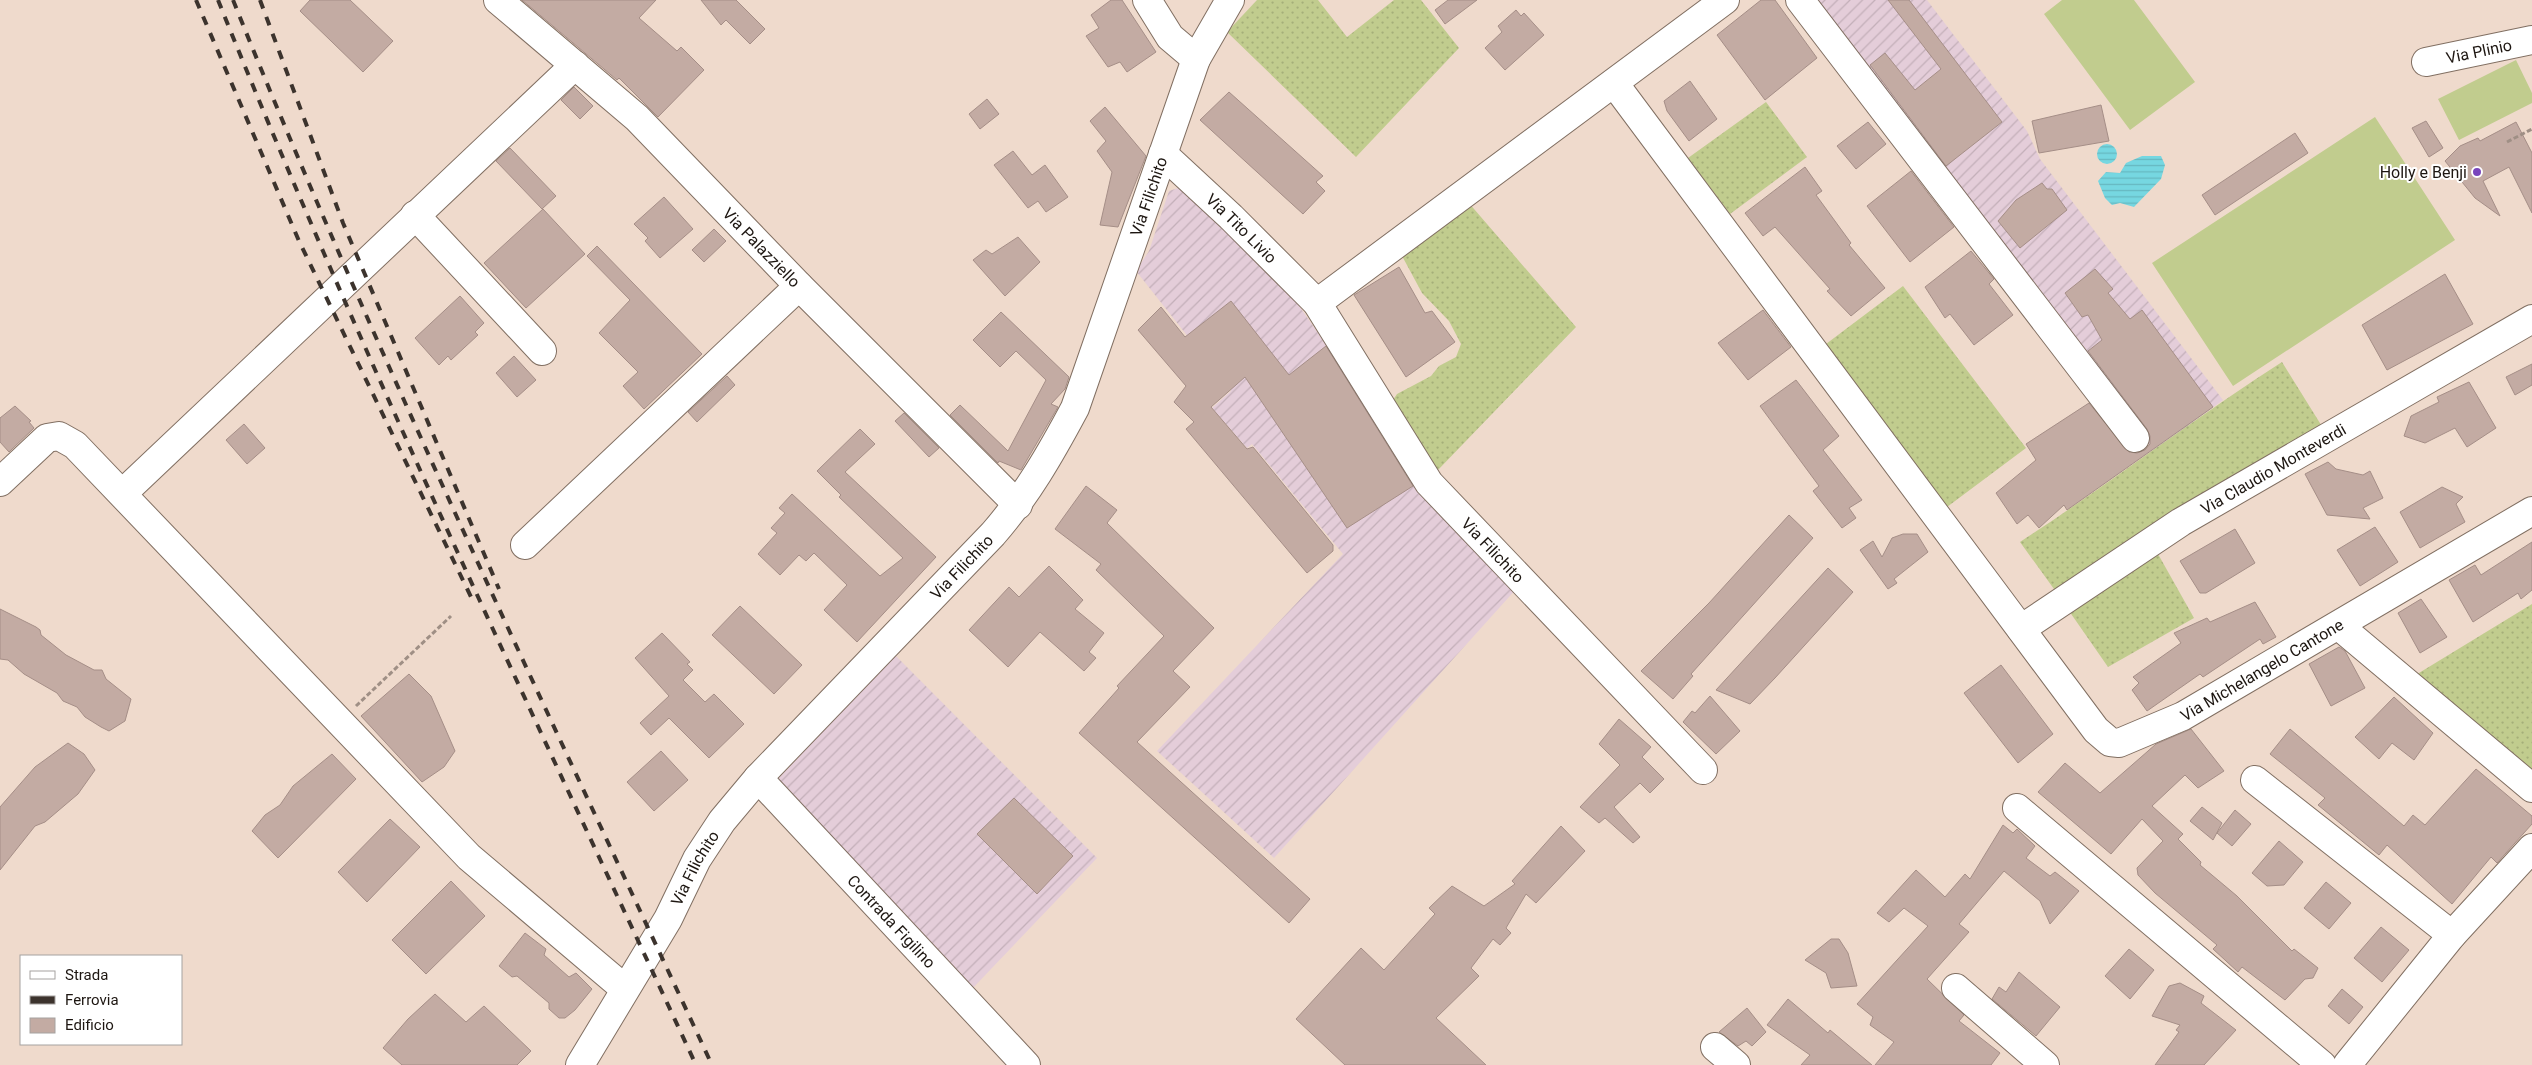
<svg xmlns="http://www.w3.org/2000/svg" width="2532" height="1065" font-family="Roboto,sans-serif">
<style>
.industrial{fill:url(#industrial-furrows)}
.grass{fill:url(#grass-dots)}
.garden{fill:#c1cc8e}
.water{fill:url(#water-rules)}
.building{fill:#c3aba3;stroke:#a58e87}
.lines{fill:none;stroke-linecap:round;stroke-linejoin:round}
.minor-casing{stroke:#816f62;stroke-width:30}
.path{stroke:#9f8f85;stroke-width:3;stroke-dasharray:5 2.5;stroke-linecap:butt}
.minor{stroke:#fff;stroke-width:28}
.rail{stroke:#3c332d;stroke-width:4;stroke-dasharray:9 9;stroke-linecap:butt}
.poi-dot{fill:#7845bc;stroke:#fff;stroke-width:2}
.labels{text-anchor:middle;stroke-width:4;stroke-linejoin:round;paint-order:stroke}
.street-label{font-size:16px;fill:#1d1611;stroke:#fff}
.poi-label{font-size:16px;fill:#1d1611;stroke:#fff;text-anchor:end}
</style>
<defs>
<pattern id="industrial-furrows" width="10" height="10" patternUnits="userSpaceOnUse" patternTransform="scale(1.25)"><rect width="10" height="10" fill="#e4cdd9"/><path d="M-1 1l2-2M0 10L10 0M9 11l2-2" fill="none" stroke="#c3afb9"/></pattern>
<pattern id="grass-dots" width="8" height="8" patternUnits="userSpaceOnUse" patternTransform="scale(1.25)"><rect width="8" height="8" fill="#c1cc8e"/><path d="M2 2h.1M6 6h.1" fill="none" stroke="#a5ae79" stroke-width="1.8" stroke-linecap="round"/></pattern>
<pattern id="water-rules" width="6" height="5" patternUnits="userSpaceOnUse" patternTransform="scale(1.25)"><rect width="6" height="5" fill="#76d7e1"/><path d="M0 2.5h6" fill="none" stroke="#66b8c0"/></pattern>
</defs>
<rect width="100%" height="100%" fill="#efdacc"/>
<!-- industrial -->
<path class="industrial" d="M 1812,0 L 1927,0 L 2027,131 L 2040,159 L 2223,400 L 2154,451 Z
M 1178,188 L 1184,190 L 1286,287 L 1425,487 L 1518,587 L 1274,858 L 1157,751 L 1343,554 L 1252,444 L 1247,448 L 1212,408 L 1231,391 L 1136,271 L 1149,251 L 1169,191 Z
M 895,655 L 1097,858 L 970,991 L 778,779 Z"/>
<!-- grass -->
<path class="grass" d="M 1257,0 L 1318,0 L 1347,37 L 1394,0 L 1421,0 L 1459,48 L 1356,157 L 1227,32 Z
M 1766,102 L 1807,157 L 1730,214 L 1688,158 Z
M 1468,202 L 1576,327 L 1437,471 L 1393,400 L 1397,394 L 1431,376 L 1439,366 L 1456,357 L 1461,344 L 1449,321 L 1422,293 L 1401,254 Z
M 1903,286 L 2026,448 L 1947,507 L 1826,344 Z
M 2282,362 L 2323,428 L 2059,596 L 2020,542 C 2109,484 2193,419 2282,362 Z
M 2158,554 L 2194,618 L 2108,667 L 2067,608 Z
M 2532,604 L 2532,776 L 2414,676 Z"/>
<!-- garden -->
<path class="garden" d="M 2062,0 L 2134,0 L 2195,82 L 2130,130 L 2044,14 Z
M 2516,60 L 2532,93 L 2532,103 L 2459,140 L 2438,99 Z
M 2375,117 L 2455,240 L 2233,386 L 2152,263 Z"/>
<!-- water -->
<path class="water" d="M2097 154a10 10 0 1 1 20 0a10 10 0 1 1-20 0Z
M 2142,156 L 2161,156 L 2165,165 L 2161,179 L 2134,207 L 2120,203 L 2112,205 L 2105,198 L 2098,181 L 2106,172 L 2120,173 L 2126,163 Z"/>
<!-- building -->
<path class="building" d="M 310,0 L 350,0 L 393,41 L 363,72 L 300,11 Z
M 522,0 L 656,0 L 639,18 L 677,51 L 681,47 L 704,70 L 658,117 L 619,78 L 617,80 Z
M 701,0 L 736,0 L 765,29 L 750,44 L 726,20 L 721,25 Z
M 1111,0 L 1122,0 L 1156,52 L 1127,72 L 1120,62 L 1108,67 L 1086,36 L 1099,28 L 1091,15 Z
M 1448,0 L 1477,0 L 1445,24 L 1435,10 Z
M 1761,0 L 1775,0 L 1817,58 L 1765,100 L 1717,35 Z
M 1888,0 L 1909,0 L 2002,122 L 1946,166 L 1870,65 L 1885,53 L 1915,90 L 1941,69 Z
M 1516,10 L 1521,16 L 1524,13 L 1544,35 L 1505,70 L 1485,48 L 1502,32 L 1498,26 Z
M 1690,81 L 1717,119 L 1689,141 L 1667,111 L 1664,101 Z
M 574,87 L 593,106 L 580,119 L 561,100 Z
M 1229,92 L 1323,176 L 1316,182 L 1325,191 L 1303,214 L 1200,120 Z
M 987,99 L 999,114 L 980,129 L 969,114 Z
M 2101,105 L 2109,141 L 2039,153 L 2032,121 Z
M 1105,107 L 1146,156 L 1118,227 L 1100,225 L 1112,172 L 1097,151 L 1106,141 L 1090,121 Z
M 2426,121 L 2443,148 L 2429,157 L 2412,128 Z
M 1868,122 L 1886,144 L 1856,169 L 1837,146 Z
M 2516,122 L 2532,153 L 2532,213 L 2509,167 L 2483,181 L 2500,216 L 2475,198 L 2445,161 L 2460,146 L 2478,138 L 2480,141 Z
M 2295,133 L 2308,153 L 2215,215 L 2202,195 Z
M 510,148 L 556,196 L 542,209 L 496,161 Z
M 1013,151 L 1032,175 L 1045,165 L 1068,197 L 1046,212 L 1038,201 L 1028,208 L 994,165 Z
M 1805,167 L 1822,191 L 1816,195 L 1851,243 L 1849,245 L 1885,288 L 1851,316 L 1827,291 L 1830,289 L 1775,227 L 1763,236 L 1745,213 Z
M 1911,171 L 1954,227 L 1910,262 L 1867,206 Z
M 2042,183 L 2047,189 L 2052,189 L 2067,210 L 2020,248 L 1998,221 L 2016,200 Z
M 664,197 L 693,229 L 660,258 L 645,241 L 648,238 L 634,224 Z
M 543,209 L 585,254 L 526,308 L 484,263 Z
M 714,229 L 726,241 L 704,262 L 692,250 Z
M 1018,237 L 1040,262 L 1005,296 L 973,260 L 986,250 L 992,254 Z
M 597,246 L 702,354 L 644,409 L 623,386 L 638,372 L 599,333 L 630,300 L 587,256 Z
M 1971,251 L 1994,279 L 1989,284 L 2013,315 L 1974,345 L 1950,314 L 1945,318 L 1925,287 Z
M 1399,267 L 1425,313 L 1432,311 L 1455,342 L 1406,377 L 1354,295 Z
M 2095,269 L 2113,289 L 2108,293 L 2130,319 L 2142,310 L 2213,407 L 2067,510 L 2064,505 L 2039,528 L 2028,515 L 2017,524 L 1996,493 L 2036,460 L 2026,444 L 2089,403 L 2129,452 L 2137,453 L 2145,450 L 2150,444 L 2150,436 L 2147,429 L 2088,351 L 2102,340 L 2088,315 L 2082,317 L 2065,293 Z
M 2445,274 L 2473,324 L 2387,370 L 2362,325 Z
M 460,296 L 484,323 L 475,332 L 478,335 L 451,360 L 448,356 L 439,365 L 415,338 Z
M 1231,301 L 1289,375 L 1326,346 L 1413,486 L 1347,528 L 1245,377 L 1211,407 L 1247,449 L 1253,447 L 1333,545 L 1333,551 L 1307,573 L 1186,429 L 1194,422 L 1174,402 L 1186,386 L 1138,330 L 1161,307 L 1185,337 Z
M 1763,310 L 1791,347 L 1748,380 L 1718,343 Z
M 1001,312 L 1069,377 L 1065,389 L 1051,404 L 1058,407 L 1021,470 L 999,461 L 998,463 L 950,415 L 960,405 L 1008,451 L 1046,380 L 1016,351 L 1000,367 L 973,340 Z
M 514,356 L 536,380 L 517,397 L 496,373 Z
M 2532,364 L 2532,385 L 2515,395 L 2506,377 Z
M 727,376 L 735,385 L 697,422 L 688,412 Z
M 1796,380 L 1839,436 L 1823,450 L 1862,500 L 1849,508 L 1856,518 L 1842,528 L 1813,491 L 1819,486 L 1760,406 Z
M 2469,382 L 2496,428 L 2467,447 L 2455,428 L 2425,443 L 2404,436 L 2411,416 L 2439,402 L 2437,397 Z
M 15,406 L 31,421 L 29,422 L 34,428 L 9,452 L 0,442 L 0,418 Z
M 904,413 L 939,448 L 929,457 L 895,421 Z
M 244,424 L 265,448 L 247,464 L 226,440 Z
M 860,429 L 875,444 L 845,472 L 936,557 L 857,642 L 824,610 L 847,585 L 814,553 L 806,561 L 799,555 L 780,575 L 758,554 L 777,533 L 771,528 L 785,513 L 779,508 L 792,494 L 880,576 L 903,558 L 839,497 L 841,495 L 817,471 Z
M 2328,462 L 2336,469 L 2363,475 L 2370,471 L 2383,498 L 2363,508 L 2370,519 L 2327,515 L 2305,474 Z
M 1086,486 L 1117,510 L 1107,523 L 1214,628 L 1173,671 L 1190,687 L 1137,742 L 1310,899 L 1289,923 L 1079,733 L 1119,688 L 1117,686 L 1164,636 L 1096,570 L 1101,564 L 1055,529 Z
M 2442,487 L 2463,497 L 2456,504 L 2465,522 L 2420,548 L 2400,512 Z
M 1789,515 L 1813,538 L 1691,674 L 1693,676 L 1673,699 L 1641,671 L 1709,603 Z
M 2375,527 L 2398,562 L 2360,586 L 2337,550 Z
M 2235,529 L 2255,563 L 2206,593 L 2200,593 L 2180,561 Z
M 1903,534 L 1917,534 L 1928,552 L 1894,579 L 1897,583 L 1888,589 L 1860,550 L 1873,541 L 1882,557 L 1892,538 Z
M 2532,542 L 2532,590 L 2521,599 L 2518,593 L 2473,622 L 2449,580 L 2475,565 L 2481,575 Z
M 1049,566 L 1083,600 L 1075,609 L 1104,633 L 1089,652 L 1096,658 L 1084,671 L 1040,632 L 1008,667 L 969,630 L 1009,587 L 1019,597 Z
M 1828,568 L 1853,592 L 1775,678 L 1750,704 L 1716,690 Z
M 2421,599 L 2447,637 L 2420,653 L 2398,613 Z
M 2255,602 L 2276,637 L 2263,644 L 2260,639 L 2203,677 L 2200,674 L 2147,711 L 2132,690 L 2139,683 L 2133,677 L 2181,643 L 2174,633 L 2207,618 L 2210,622 Z
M 740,606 L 802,665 L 774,694 L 712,635 Z
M 0,609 L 36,627 L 40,630 L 41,635 L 66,655 L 94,670 L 102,670 L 106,679 L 131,699 L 125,721 L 109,731 L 101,727 L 85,717 L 77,707 L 63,701 L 57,693 L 24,674 L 8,660 L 0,659 Z
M 662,633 L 690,662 L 687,664 L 693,670 L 683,680 L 705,702 L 714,694 L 744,724 L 709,758 L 669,718 L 651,735 L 640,723 L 669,696 L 635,658 Z
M 2339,647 L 2345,651 L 2365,688 L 2331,706 L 2309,664 Z
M 2001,665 L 2053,734 L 2018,763 L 1964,693 Z
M 409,674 L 431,696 L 455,751 L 444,767 L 422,782 L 361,716 Z
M 1710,696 L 1740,731 L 1716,754 L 1683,722 L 1692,711 L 1695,713 Z
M 2394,697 L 2433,733 L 2414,760 L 2392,743 L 2379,759 L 2355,737 Z
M 1619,719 L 1651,747 L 1642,757 L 1664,779 L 1650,793 L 1640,783 L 1614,807 L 1640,837 L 1633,843 L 1605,818 L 1599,823 L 1580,807 L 1620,765 L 1599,744 Z
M 2191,729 L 2224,771 L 2198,788 L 2185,775 L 2152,806 L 2183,834 L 2178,839 L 2201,862 L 2200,865 L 2237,896 L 2292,951 L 2294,949 L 2318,968 L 2313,978 L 2305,979 L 2285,1000 L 2242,967 L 2238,972 L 2213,949 L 2217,945 L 2155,893 L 2138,875 L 2137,868 L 2163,841 L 2142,819 L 2111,854 L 2038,792 L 2065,763 L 2100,793 L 2156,744 Z
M 2290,729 L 2404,826 L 2413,815 L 2425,825 L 2476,769 L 2532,816 L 2532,824 L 2497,863 L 2491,857 L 2452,904 L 2387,845 L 2379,855 L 2318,805 L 2325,798 L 2270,754 Z
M 68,743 L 84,754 L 95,770 L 78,794 L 45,822 L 35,826 L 0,870 L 0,807 L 35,767 Z
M 661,751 L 688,780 L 654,811 L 627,782 Z
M 332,754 L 356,779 L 278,858 L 252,831 L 265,815 L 280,805 L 293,786 Z
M 1014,798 L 1073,856 L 1037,894 L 977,834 Z
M 2202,807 L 2222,823 L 2213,840 L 2190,821 Z
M 2235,810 L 2251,824 L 2232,846 L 2217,833 Z
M 390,819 L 420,847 L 367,902 L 338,872 Z
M 2003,825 L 2013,833 L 2017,829 L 2035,846 L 2026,858 L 2050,876 L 2055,872 L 2079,891 L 2050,924 L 2040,901 L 2004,871 L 1959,924 L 1969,932 L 1927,979 L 1964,1015 L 1959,1021 L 2000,1053 L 1991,1065 L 1875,1065 L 1894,1042 L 1870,1025 L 1873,1017 L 1857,1004 L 1928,926 L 1904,908 L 1889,922 L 1877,913 L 1916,870 L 1945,897 L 1965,874 L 1970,879 Z
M 1561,826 L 1585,851 L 1536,903 L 1526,894 L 1506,928 L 1511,933 L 1500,945 L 1493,939 L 1471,968 L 1479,976 L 1436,1018 L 1486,1065 L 1345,1065 L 1296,1019 L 1361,948 L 1384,970 L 1435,914 L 1429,908 L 1452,886 L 1484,906 L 1515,884 L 1512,881 Z
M 2279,841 L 2303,862 L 2284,885 L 2267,886 L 2252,873 Z
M 451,881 L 485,916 L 426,974 L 392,940 Z
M 2326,882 L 2351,903 L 2329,929 L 2304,908 Z
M 2381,927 L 2409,950 L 2382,982 L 2354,958 Z
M 525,933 L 546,949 L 544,955 L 569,977 L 576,973 L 592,989 L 575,1010 L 565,1018 L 559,1018 L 549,1009 L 549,1003 L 517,976 L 512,977 L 499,966 Z
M 1831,939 L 1839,939 L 1848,953 L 1857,986 L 1831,988 L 1826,973 L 1805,960 Z
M 2129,949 L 2154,970 L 2130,999 L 2105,976 Z
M 2019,972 L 2060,1007 L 2036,1036 L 1992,999 L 1999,987 L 2006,992 Z
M 2180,983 L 2204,996 L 2201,1003 L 2236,1030 L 2204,1065 L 2155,1065 L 2179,1032 L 2176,1030 L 2180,1025 L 2152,1016 L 2169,986 Z
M 2342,989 L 2363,1007 L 2349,1024 L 2328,1006 Z
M 435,994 L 466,1022 L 484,1006 L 531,1051 L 517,1065 L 402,1065 L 383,1048 L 408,1019 Z
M 1788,999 L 1828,1033 L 1830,1030 L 1872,1065 L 1801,1065 L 1810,1055 L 1767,1025 Z
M 1747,1008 L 1766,1032 L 1752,1046 L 1746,1041 L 1738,1046 L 1719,1032 Z"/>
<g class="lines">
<!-- minor casing -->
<g class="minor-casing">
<g id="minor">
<path id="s1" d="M 498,0 L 637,118 L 799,286 L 1018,505"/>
<path d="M 1147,0 L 1170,37 L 1196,59"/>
<path d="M 1800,0 L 2135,438"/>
<path id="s2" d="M 2426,62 L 2532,40"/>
<path id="s3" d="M 1614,83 L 2096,730 L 2110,742 L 2119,743 L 2183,716 L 2532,511"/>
<path id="s4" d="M 1163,154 L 1231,217 L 1317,303 L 1429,483 L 1703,770"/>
<path d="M 415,215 L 542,351"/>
<path d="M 1317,303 L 1725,0"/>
<path d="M 0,482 L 47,438 L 59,436 L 75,445 L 469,857 L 625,989"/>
<path d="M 123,493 L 575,65"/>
<path d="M 525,545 L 799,286"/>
<path d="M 2339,626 L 2532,788"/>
<path id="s5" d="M 2021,629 L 2181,522 L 2532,319"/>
<path id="s6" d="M 758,778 L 1026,1065"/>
<path d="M 2255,780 L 2452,935"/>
<path d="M 2017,808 L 2322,1065"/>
<path d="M 1956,988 L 2045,1065"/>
<path d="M 1715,1047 L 1736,1065"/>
<path id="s7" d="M 580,1065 L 668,919 L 697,859 L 722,821 L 758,778 L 993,534 C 1027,495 1051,453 1075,408 L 1196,59 L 1230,0"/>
<path d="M 2347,1065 L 2452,935 L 2532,848"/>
</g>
</g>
<!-- path -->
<path class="path" d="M 2507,142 L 2532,129
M 356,706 L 451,616"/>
<!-- minor -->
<use href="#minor" class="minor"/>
<!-- rail -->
<path class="rail" d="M 196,0 L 299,241 L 473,601
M 218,0 C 363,361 532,712 696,1065
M 233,0 C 378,361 548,712 712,1065
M 260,0 L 343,223 L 499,589"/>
</g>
<!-- markers -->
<circle class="poi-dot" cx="2477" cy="172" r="5"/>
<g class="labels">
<!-- street labels -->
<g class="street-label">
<text dy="6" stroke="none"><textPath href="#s2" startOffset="54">Via Plinio</textPath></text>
<text dy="6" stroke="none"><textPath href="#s7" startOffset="1052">Via Filichito</textPath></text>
<text dy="6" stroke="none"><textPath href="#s4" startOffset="108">Via Tito Livio</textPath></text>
<text dy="6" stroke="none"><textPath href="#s1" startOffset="362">Via Palazziello</textPath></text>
<text dy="6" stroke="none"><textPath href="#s5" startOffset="299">Via Claudio Monteverdi</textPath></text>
<text dy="6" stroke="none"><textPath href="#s4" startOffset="519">Via Filichito</textPath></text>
<text dy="6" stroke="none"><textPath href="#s7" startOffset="632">Via Filichito</textPath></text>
<text dy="6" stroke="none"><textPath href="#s3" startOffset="995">Via Michelangelo Cantone</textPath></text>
<text dy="6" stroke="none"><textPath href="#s7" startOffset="228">Via Filichito</textPath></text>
<text dy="6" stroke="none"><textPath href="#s6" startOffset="196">Contrada Figilino</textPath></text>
</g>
<!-- poi labels -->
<g class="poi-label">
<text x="2467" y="178">Holly e Benji</text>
</g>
</g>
<!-- legend -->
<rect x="20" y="955" width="162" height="90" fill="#ffffff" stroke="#a5a2a0"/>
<rect x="30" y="971" width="25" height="8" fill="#ffffff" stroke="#a5a2a0"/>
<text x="65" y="980" font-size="15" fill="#1d1611">Strada</text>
<rect x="30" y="996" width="25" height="8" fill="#3c332d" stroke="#a5a2a0"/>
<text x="65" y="1005" font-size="15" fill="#1d1611">Ferrovia</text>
<rect x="30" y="1018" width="25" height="15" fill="#c3aba3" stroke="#a5a2a0"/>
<text x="65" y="1030" font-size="15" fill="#1d1611">Edificio</text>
</svg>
